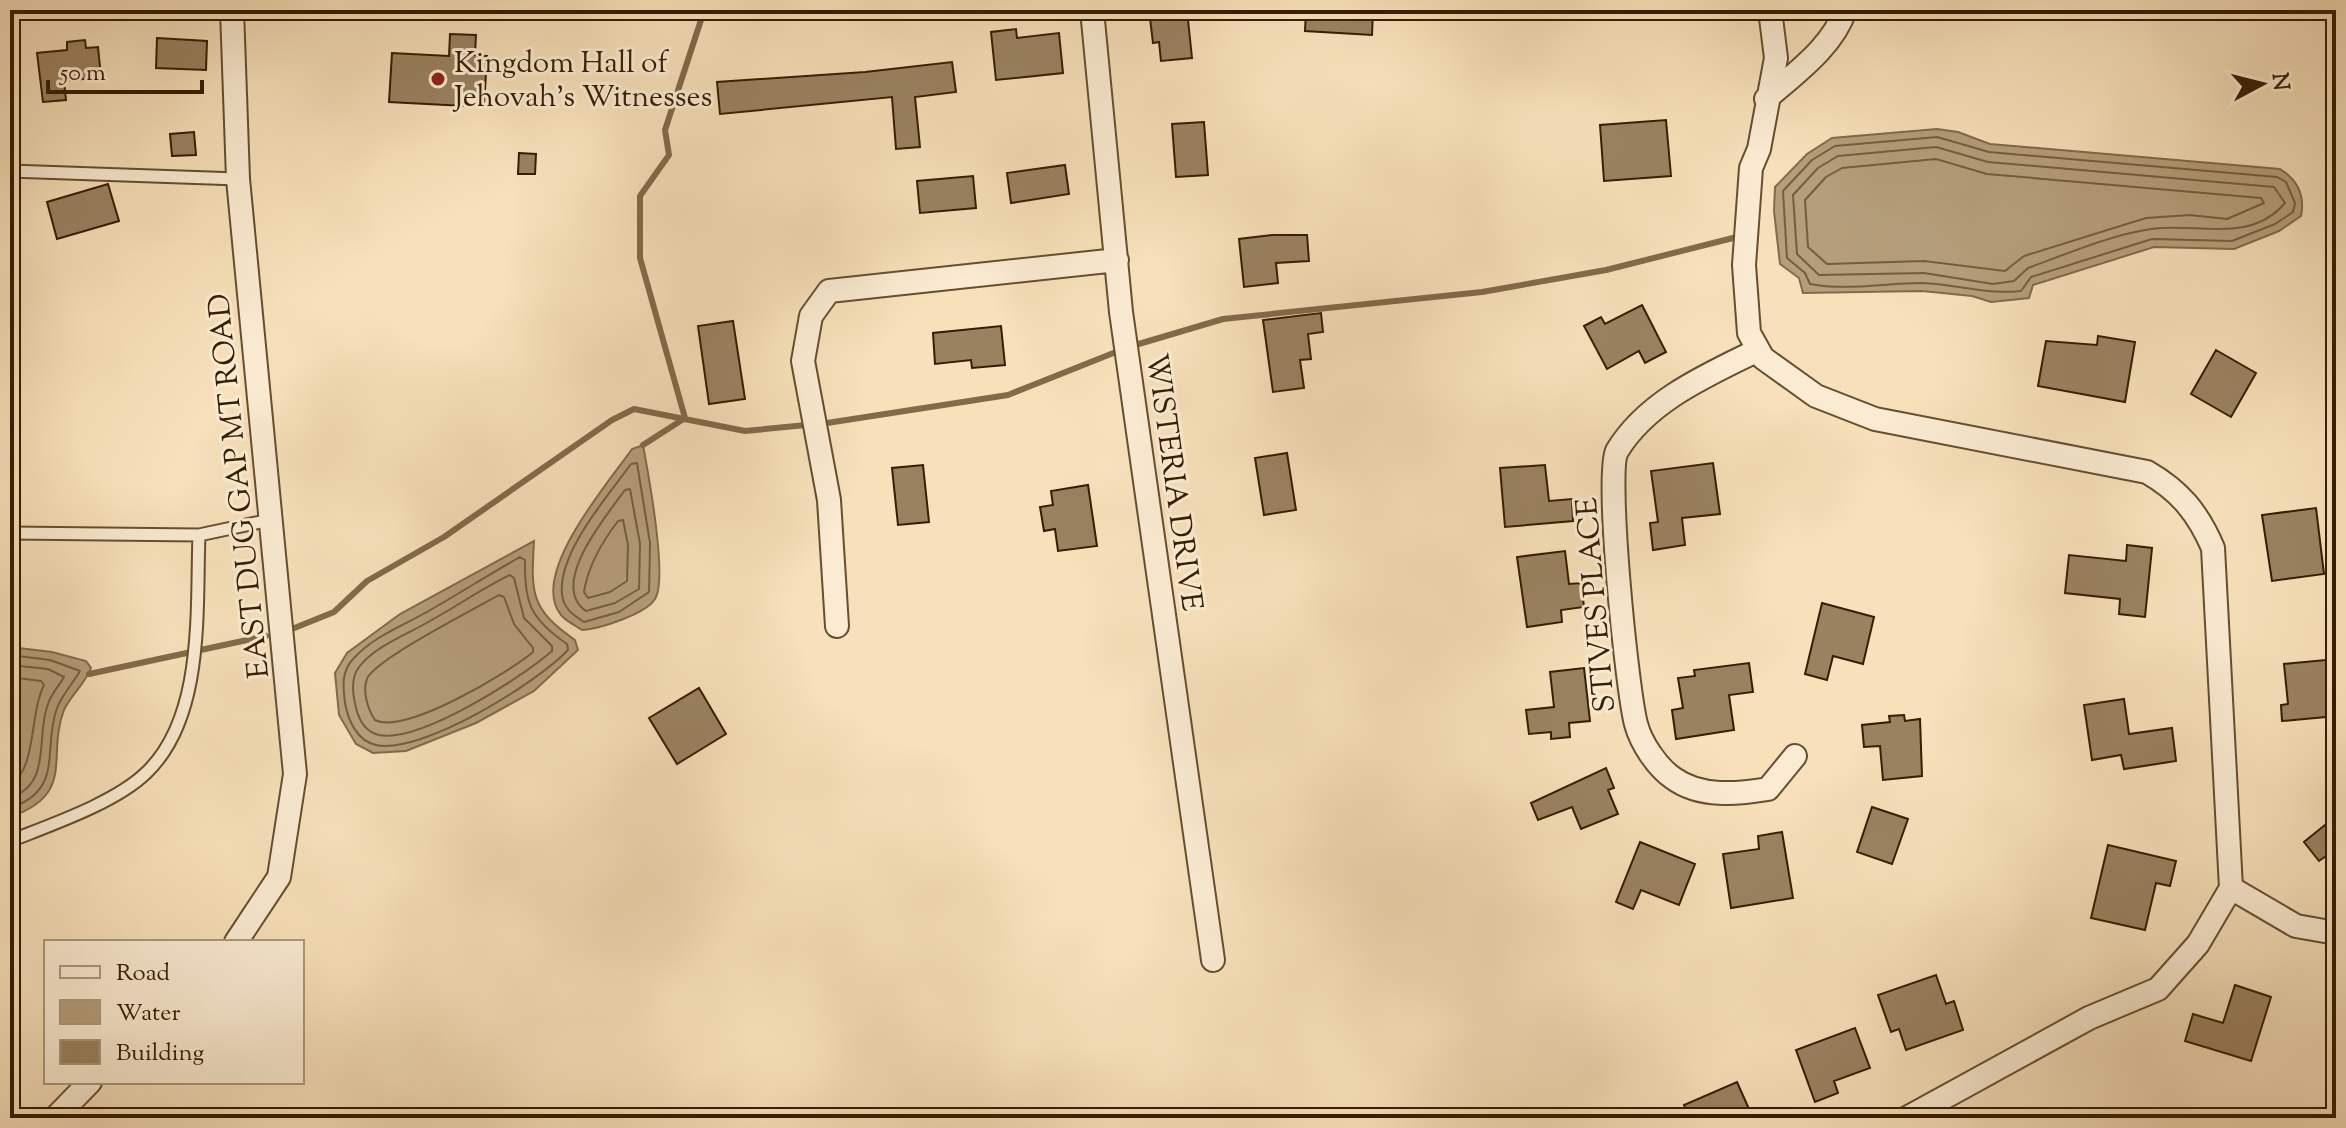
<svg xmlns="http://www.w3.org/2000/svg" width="2346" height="1128" font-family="'Sorts Mill Goudy',serif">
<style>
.water{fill:#b59e7b;stroke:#826a4a;stroke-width:2}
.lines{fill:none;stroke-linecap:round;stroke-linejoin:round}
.shore{stroke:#755e3e;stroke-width:2}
.stream{stroke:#826a4a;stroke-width:6}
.building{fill:#9a8261;stroke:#351d00;stroke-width:2}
.lane-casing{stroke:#664e2e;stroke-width:15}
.street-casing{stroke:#664e2e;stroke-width:26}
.lane{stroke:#faebd2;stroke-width:11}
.street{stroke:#faebd2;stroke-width:22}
.poi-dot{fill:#8f2418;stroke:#faebd2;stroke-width:3}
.labels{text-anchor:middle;stroke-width:6;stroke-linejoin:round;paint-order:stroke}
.poi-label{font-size:30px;fill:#351d00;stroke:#faebd2;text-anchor:start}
.street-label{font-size:30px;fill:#351d00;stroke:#faebd2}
</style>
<rect width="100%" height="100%" fill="#f7e0ba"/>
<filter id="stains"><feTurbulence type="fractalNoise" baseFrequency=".0025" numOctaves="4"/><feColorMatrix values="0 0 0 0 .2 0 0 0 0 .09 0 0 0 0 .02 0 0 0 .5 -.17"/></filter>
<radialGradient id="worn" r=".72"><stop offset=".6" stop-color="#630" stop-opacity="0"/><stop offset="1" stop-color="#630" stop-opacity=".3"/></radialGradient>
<!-- water -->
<path class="water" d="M 1937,129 L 1958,132 L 1990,144 L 2280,169 C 2298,180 2305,196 2301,216 L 2279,231 L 2234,249 L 2154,247 L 2033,285 L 2029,298 L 1991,302 L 1972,296 L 1922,291 L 1803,293 L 1799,278 L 1780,264 L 1774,211 L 1775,187 L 1807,154 L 1832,138 Z
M 643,445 C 648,472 668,579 655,599 C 646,614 599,629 582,630 C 576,626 566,621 561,615 C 528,575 609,482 632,449 Z
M 534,541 C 531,593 530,609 575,640 L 578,650 L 534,691 L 476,723 L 406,751 L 373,753 L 356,744 L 339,715 L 335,673 L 347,653 L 400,614 Z
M 10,647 L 52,652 L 86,661 L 91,668 C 85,684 71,695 64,710 C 46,756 77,794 10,817 Z"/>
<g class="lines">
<!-- shore -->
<path class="shore" d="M 1937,137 L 1989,152 L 2277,177 L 2286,182 L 2295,203 L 2293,212 L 2275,224 L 2232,241 L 2152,239 L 2031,277 L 2021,291 C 1987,295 1956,284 1922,283 C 1885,283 1847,291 1810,284 L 1805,273 L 1787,258 L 1783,191 L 1812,160 L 1835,146 Z
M 1936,147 L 1988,162 L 2274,187 L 2285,203 C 2249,245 2197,222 2151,229 C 2110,235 2067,254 2028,268 L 2014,281 L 1993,284 L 1924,273 L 1819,275 L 1797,254 L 1793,195 L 1818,168 L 1838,156 Z
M 1936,159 L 1987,174 L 2261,198 L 2264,203 L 2227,219 L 2190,215 L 2146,218 L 2024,256 L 2005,271 L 1924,261 L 1827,264 L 1808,247 L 1805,200 L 1826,177 L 1842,168 Z
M 637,463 L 650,543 L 649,592 L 619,612 L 584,622 C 573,615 563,608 562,594 C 558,552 608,496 631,464 Z
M 630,489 L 640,544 L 639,589 L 615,603 L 586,611 C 548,585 606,516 625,490 Z
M 623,520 L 628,545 L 627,581 L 610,592 L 588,598 L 584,592 C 588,565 602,542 618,521 Z
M 520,557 L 525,560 C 524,604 531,619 567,644 L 568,650 C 537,683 421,755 376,745 C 357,741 348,720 345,703 C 343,687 341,671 354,658 C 373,637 402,626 425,613 C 457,595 488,575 520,557 Z
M 510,575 L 514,578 L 524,618 L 552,646 L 552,651 C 521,678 420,743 379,735 C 366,732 359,720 356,708 C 353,695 350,679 359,667 C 375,646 408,634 430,621 C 457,606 483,588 510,575 Z
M 499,595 L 504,597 L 514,624 L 533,648 L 533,652 C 508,673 405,735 375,720 C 368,710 362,691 367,679 C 374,660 476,608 499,595 Z
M 10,655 L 50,660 L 80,671 C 73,683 62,695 57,708 C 42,749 65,790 10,808
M 10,665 L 48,669 L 64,677 C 59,686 51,694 48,704 C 35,737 53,783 10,798
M 10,677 L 41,681 L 44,685 C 29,715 37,769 10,785"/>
<!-- stream -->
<path class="stream" d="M 1132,346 L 1223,319 L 1482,292 L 1606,270 L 1741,236
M 685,418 L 640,258 L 640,196 L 669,155 L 665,130 L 701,20
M 643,445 L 685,418
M 287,631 L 334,612 L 367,581 L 444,537 L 612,420 L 634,409 L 745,431 L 827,423 L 1008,395 L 1121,350
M 89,674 L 266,636"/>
</g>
<!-- building -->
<path class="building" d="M 1156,10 L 1187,10 L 1192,58 L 1161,61 L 1159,42 L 1153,43 L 1150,18 L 1157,17 Z
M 1306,10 L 1373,10 L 1372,35 L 1305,31 Z
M 1016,29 L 1017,38 L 1059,33 L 1063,73 L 996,80 L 991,32 Z
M 450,34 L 476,35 L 475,55 L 487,56 L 484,107 L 389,102 L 392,53 L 449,56 Z
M 157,38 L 207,41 L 206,70 L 156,68 Z
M 85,40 L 86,48 L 98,47 L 101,77 L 64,81 L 66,100 L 43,102 L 37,53 L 67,50 L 67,42 Z
M 952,62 L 956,92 L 915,97 L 920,147 L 896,149 L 892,97 L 720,114 L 717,82 L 865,72 Z
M 1666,120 L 1671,176 L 1604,181 L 1600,125 Z
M 1204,122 L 1208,175 L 1176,177 L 1172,124 Z
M 194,132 L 196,155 L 172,156 L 170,134 Z
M 519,153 L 536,154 L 535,174 L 518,174 Z
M 1065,165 L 1069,194 L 1011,203 L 1007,173 Z
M 973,176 L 976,208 L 920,213 L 917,181 Z
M 108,184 L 119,221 L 57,239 L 47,202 Z
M 1273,235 L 1307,235 L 1309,261 L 1276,263 L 1278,283 L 1244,287 L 1239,239 Z
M 1642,305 L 1666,352 L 1645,363 L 1639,351 L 1607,369 L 1584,326 L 1601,317 L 1605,324 Z
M 1321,313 L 1323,332 L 1308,334 L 1311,359 L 1300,360 L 1304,388 L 1273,392 L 1263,320 Z
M 733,321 L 745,399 L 709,404 L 698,326 Z
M 1001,326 L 1005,365 L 972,368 L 971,360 L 935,364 L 933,333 Z
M 2098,336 L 2135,342 L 2125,402 L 2038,386 L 2046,341 L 2097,345 Z
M 2216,350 L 2256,373 L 2231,417 L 2191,394 Z
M 1287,453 L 1296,510 L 1264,515 L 1255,458 Z
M 1713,463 L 1720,514 L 1682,518 L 1685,545 L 1653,550 L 1650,523 L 1658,522 L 1651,471 Z
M 923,465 L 929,522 L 898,525 L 892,468 Z
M 1545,465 L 1549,501 L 1572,499 L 1573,521 L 1505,527 L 1500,468 Z
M 1088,485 L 1097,546 L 1058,551 L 1055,529 L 1044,531 L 1040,507 L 1053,505 L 1051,491 Z
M 2316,508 L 2324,574 L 2272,581 L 2262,515 Z
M 2127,545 L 2152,548 L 2145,617 L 2119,614 L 2120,599 L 2065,593 L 2069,555 L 2126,561 Z
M 1565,551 L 1569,584 L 1581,583 L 1584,607 L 1561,610 L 1562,622 L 1527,627 L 1517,557 Z
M 1822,603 L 1874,617 L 1863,664 L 1833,656 L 1827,680 L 1805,674 Z
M 2336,659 L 2336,716 L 2282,721 L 2281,705 L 2288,704 L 2284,664 Z
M 1749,663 L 1753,692 L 1729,695 L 1734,730 L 1676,739 L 1672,710 L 1683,708 L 1678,678 L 1695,676 L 1694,670 Z
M 1584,668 L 1590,721 L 1569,723 L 1570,737 L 1551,739 L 1551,732 L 1529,734 L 1526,710 L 1554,707 L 1550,672 Z
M 699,688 L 726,734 L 677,764 L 649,718 Z
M 2124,699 L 2129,734 L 2172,728 L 2176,761 L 2124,769 L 2121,755 L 2092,760 L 2084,705 Z
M 1904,715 L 1905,721 L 1920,719 L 1922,776 L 1883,780 L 1880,746 L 1864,747 L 1862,725 L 1890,722 L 1889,716 Z
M 1606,768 L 1614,788 L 1608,790 L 1618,814 L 1581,829 L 1572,807 L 1538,820 L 1531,803 Z
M 1872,807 L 1908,819 L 1892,864 L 1857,852 Z
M 2336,816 L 2336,849 L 2319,861 L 2304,842 Z
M 1782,832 L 1793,898 L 1731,908 L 1723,854 L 1759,849 L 1758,836 Z
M 1640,842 L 1695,864 L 1679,905 L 1641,890 L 1633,909 L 1616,902 Z
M 2108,845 L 2176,861 L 2170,886 L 2156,883 L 2145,930 L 2091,918 Z
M 1936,975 L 1946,1004 L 1954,1001 L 1963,1030 L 1906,1050 L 1899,1029 L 1891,1032 L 1878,995 Z
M 2235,985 L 2271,997 L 2251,1061 L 2185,1041 L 2193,1014 L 2223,1023 Z
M 1855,1028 L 1870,1068 L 1834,1081 L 1838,1093 L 1815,1102 L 1796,1050 Z
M 1737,1082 L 1753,1118 L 1689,1118 L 1684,1105 Z"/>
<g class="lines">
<!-- lane casing -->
<g class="lane-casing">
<path id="lane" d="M 10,171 L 238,179
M 10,533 L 199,535 L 270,520
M 10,841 C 50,825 115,803 146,773 C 205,717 196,609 199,535"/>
</g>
<!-- street casing -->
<g class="street-casing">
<path id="street" d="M 232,10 L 238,179 L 295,774 L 279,877 L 236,942
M 1092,10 L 1121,312 L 1213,960
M 1770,10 L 1776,58 L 1759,149 L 1751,168 L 1744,265 L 1749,333 L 1763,358 L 1816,396 L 1875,419 L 2147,472 C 2180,491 2198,513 2213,548 L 2231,888 L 2296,926 L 2336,933
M 1766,99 C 1794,74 1833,47 1845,10
M 1758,350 C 1707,375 1647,401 1617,451 C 1605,473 1627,690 1636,724 C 1641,743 1657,767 1673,778 C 1700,798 1738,794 1768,789 L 1795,756
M 837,626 L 829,500 L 803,361 L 811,316 L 829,291 L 1117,260
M 55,1118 L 90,1082
M 1907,1118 L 2089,1018 L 2158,989 L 2198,944 L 2231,888"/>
</g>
<!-- lane -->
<use href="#lane" class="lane"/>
<!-- street -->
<use href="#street" class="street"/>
</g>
<!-- markers -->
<circle class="poi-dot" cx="438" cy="79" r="8"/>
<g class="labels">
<!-- poi labels -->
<g class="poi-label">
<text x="454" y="72">Kingdom Hall of<tspan x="454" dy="34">Jehovah’s Witnesses</tspan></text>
</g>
<!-- street labels -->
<g class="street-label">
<text transform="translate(1175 482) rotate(82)" y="10">WISTERIA DRIVE</text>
<text transform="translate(238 486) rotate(-96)" y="10">EAST DUG GAP MT ROAD</text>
<text transform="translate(1595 605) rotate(-95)" y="10">STIVES PLACE</text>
</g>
</g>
<!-- margin -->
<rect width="2346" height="1128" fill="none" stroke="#f7e0ba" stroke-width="40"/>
<rect x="12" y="12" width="2322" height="1104" fill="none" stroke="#351d00" stroke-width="4"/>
<rect x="20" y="20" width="2306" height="1088" fill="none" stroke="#351d00" stroke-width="2"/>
<!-- legend -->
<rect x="44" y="940" width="260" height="144" fill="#faebd2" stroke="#ab997e" stroke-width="2"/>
<rect x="60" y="966" width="40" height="12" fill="#faebd2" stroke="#ab997e" stroke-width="2"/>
<text x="116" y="980" font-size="24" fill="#351d00">Road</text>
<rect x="60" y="1000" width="40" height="24" fill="#b59e7b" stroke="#ab997e" stroke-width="2"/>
<text x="116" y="1020" font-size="24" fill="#351d00">Water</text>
<rect x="60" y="1040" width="40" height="24" fill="#9a8261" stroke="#ab997e" stroke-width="2"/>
<text x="116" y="1060" font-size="24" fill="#351d00">Building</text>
<!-- north arrow -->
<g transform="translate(2262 84) rotate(83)" stroke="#faebd2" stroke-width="6" paint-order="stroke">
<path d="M0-6L14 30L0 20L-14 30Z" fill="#351d00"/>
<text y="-12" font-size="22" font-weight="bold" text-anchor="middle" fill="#351d00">N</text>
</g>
<!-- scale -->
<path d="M48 80v12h154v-12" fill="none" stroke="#351d00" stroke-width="4"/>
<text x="60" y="80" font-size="24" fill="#351d00" stroke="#faebd2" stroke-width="6" paint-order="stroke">50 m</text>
<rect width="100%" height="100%" filter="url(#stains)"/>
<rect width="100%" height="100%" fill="url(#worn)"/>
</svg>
